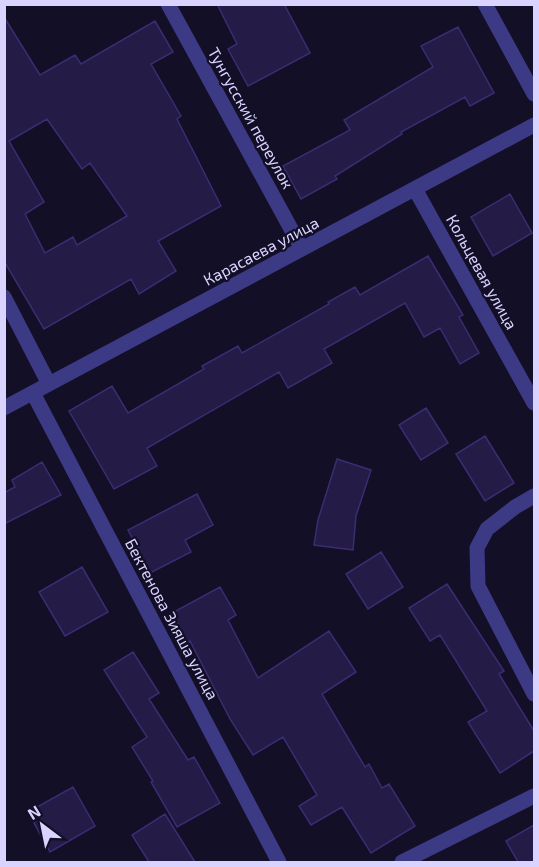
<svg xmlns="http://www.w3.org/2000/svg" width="539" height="867" font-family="'Exo 2',sans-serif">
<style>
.building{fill:#241b47;stroke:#3b2d73;stroke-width:1.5;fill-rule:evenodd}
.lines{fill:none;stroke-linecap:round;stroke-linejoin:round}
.minor{stroke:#3d3a85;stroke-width:15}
.labels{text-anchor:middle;stroke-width:4.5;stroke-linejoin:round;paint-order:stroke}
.street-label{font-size:16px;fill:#d9d4ff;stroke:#130f26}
</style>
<rect width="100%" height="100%" fill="#130f26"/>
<!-- building -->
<path class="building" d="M 217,4 L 284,4 L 310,53 L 248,86 L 228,49 L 237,44 Z
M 4,17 L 40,75 L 75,55 L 81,64 L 155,21 L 173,52 L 151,64 L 181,116 L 177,119 L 221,206 L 158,241 L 176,271 L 139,294 L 131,279 L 44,329 L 4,261 ZM 47,119 L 82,169 L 90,163 L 127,216 L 77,245 L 73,237 L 45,253 L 25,214 L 44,202 L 9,141 Z
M 458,27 L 494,93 L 470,106 L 465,97 L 401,132 L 402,134 L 335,176 L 337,179 L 301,199 L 283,166 L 350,130 L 344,120 L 433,67 L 421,46 Z
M 510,194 L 532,233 L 493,256 L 471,217 Z
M 428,256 L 463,315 L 459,317 L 479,353 L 460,364 L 440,328 L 424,337 L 405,303 L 324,349 L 332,363 L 288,388 L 279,372 L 147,448 L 157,466 L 114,489 L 69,411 L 112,386 L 128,413 L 204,369 L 202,366 L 238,346 L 242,353 L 329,304 L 328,302 L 355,287 L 360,295 Z
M 426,408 L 448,443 L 421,460 L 399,425 Z
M 485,436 L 514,483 L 485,501 L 456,454 Z
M 337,459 L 371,470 L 356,516 L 353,550 L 314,545 L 318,520 Z
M 42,462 L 61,495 L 4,524 L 4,493 L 15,487 L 12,480 Z
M 197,494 L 213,525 L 185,540 L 191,552 L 150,573 L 128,530 Z
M 381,552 L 403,587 L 368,609 L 346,574 Z
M 82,567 L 108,612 L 65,636 L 39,592 Z
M 447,584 L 504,671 L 499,674 L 534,731 L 534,751 L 500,773 L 468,722 L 487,711 L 440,635 L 430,641 L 409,608 Z
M 220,587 L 236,615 L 228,620 L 258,678 L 329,631 L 356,672 L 322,694 L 365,767 L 369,764 L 382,788 L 389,784 L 415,826 L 371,853 L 342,807 L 311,825 L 299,806 L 317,795 L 283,737 L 253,755 L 230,719 L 190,641 L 188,642 L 172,613 Z
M 133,652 L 159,693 L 149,699 L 188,760 L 194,757 L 220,803 L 177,827 L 151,782 L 153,781 L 132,747 L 147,737 L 104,670 Z
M 73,787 L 95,826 L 50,852 L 28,812 Z
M 165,814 L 195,862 L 149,862 L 132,835 Z
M 534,825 L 534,862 L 518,862 L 506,841 Z"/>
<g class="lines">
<!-- minor -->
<path class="minor" d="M 168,4 L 302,249
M 485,4 L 534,94
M 415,189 L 534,403
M 4,297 L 49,384
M 33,393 L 279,862
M 4,408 L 534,125
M 534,496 L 515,507 L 487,529 L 477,548 L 478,586 L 534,694
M 402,862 L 534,796"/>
</g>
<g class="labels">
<!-- street labels -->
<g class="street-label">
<text transform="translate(251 118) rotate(61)" y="6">Тунгусский переулок</text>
<text transform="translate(261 251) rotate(-28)" y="6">Карасаева улица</text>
<text transform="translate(482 272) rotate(61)" y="6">Кольцевая улица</text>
<text transform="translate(172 619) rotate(62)" y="6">Бектенова Зияша улица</text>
</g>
</g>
<!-- border -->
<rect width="539" height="867" fill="none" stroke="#d9d4ff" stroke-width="12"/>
<!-- north arrow -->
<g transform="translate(42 825) rotate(328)" stroke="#130f26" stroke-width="4.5" paint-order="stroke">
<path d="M0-4.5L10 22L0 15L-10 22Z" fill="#d9d4ff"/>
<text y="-9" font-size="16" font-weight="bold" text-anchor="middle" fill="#d9d4ff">N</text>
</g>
</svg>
